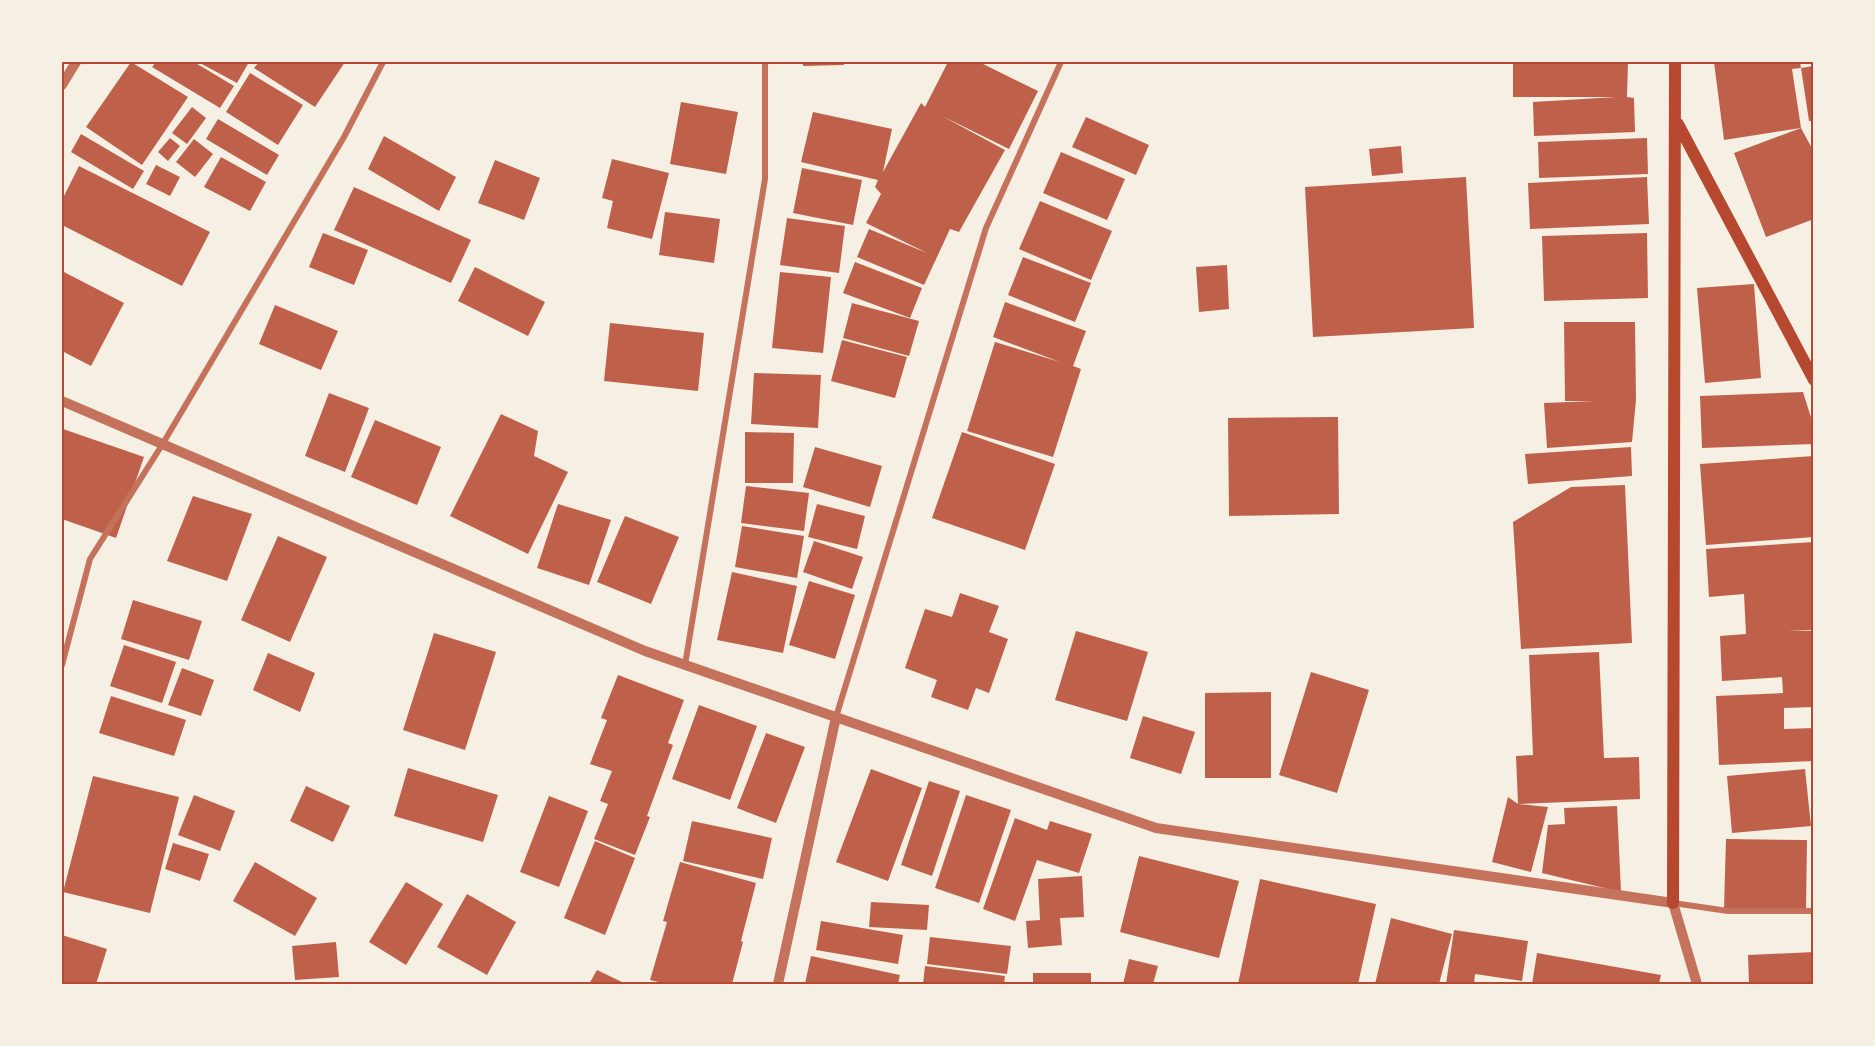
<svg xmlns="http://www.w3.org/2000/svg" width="1875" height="1046" font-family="'Playfair Display',serif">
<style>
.building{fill:#bf614a}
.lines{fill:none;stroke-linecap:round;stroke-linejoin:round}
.minor{stroke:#c5725c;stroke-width:6}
.tertiary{stroke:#c5725c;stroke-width:10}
.secondary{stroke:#b5482f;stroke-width:12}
.neatline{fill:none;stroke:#b5482f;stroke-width:2}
</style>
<rect width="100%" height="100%" fill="#f6efe4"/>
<!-- building -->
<path class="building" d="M 131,62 L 188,97 L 142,165 L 86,127 Z
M 156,62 L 194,62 L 234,86 L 220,108 L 152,67 Z
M 198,62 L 249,62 L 237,83 Z
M 259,62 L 345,62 L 315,107 L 254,68 Z
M 803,62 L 843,62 L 844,65 L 803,66 Z
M 948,62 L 979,62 L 1038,91 L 1009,149 L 942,116 L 1005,150 L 959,232 L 950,229 L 924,285 L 857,257 L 869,229 L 927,253 L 866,223 L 881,194 L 875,187 L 878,180 L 801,162 L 813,112 L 892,129 L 883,172 L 921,103 L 925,107 Z
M 1513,62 L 1628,62 L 1627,97 L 1634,98 L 1635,132 L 1534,136 L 1533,102 L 1616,97 L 1513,97 Z
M 1714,62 L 1800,62 L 1801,68 L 1814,66 L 1814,121 L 1809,121 L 1801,68 L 1792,69 L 1801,128 L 1724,140 Z
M 250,73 L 303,105 L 278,145 L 226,112 Z
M 681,102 L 738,112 L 726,174 L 670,164 Z
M 192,107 L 206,118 L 187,144 L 172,133 Z
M 1086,117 L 1149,145 L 1136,175 L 1072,147 Z
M 218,119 L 279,155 L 267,175 L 206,139 Z
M 1801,128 L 1814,152 L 1814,219 L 1766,237 L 1734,153 Z
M 81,134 L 144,171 L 133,189 L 71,152 Z
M 384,136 L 456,177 L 439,211 L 368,169 Z
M 170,138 L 180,146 L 168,161 L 158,152 Z
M 1647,138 L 1648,174 L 1539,178 L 1538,142 Z
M 194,139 L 213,154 L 195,177 L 176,162 Z
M 1401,146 L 1403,173 L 1372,176 L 1369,149 Z
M 1061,152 L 1125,179 L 1107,220 L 1043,193 Z
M 221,157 L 266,182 L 250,211 L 204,187 Z
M 612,159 L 669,173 L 652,239 L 607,228 L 613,201 L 602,198 Z
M 495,160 L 540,178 L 524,220 L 478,203 Z
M 156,165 L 180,177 L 170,196 L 146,184 Z
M 79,166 L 210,232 L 182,286 L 62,225 L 62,200 Z
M 802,168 L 862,180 L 853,225 L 793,213 Z
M 1466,177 L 1474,328 L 1313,337 L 1305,187 Z
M 1647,177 L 1649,224 L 1530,229 L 1528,183 Z
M 354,187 L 471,240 L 451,283 L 334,230 Z
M 1040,201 L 1112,231 L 1091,280 L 1019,249 Z
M 665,212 L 720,219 L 714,263 L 659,255 Z
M 787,218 L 845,226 L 839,273 L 780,265 Z
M 323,233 L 368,250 L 354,285 L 309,267 Z
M 1647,233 L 1648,298 L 1544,301 L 1542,236 Z
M 1023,257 L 1091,283 L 1075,322 L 1008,295 Z
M 855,262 L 922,288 L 910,318 L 843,293 Z
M 1227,265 L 1229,309 L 1199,312 L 1196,267 Z
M 475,267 L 545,302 L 528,336 L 458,301 Z
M 62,271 L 124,303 L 91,366 L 62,351 Z
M 780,272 L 831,277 L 823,353 L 772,348 Z
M 1754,284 L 1761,378 L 1705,383 L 1697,288 Z
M 1005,302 L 1086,331 L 1073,366 L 1081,369 L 1053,457 L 967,431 L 995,342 L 1060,362 L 993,337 Z
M 852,303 L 919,321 L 909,356 L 843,338 Z
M 275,305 L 338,331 L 321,370 L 259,344 Z
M 1564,322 L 1635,322 L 1636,400 L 1632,442 L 1547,448 L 1544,403 L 1594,401 L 1565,401 Z
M 610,323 L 704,333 L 698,391 L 604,381 Z
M 842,340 L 907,357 L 895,398 L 831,381 Z
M 754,373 L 821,375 L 818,428 L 751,424 Z
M 1803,392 L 1814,427 L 1814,444 L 1702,448 L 1700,396 Z
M 329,393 L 369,408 L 345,472 L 305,456 Z
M 501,414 L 538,431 L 534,456 L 568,472 L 528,554 L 450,516 Z
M 1338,417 L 1339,514 L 1229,516 L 1228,418 Z
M 375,420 L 441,447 L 417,505 L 351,477 Z
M 63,429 L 144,457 L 116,538 L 62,519 Z
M 745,432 L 794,433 L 793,483 L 745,483 Z
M 962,432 L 1055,464 L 1025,550 L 932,518 Z
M 815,447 L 882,466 L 870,507 L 803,487 Z
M 1631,447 L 1632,476 L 1528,484 L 1525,454 Z
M 1814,456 L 1814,537 L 1706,545 L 1700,464 Z
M 1625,485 L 1632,643 L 1521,649 L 1513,522 L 1571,487 Z
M 746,486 L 809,493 L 804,531 L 741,523 Z
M 193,496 L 252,514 L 227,581 L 167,561 Z
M 558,504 L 611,520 L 589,585 L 537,568 Z
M 817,504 L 865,516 L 857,549 L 808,537 Z
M 625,516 L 679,537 L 651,604 L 597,582 Z
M 742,526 L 804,536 L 797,578 L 735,567 Z
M 278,536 L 327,557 L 290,642 L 241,620 Z
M 814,541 L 863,557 L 852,589 L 803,572 Z
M 1814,542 L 1814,630 L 1788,631 L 1814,631 L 1814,707 L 1784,708 L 1784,729 L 1814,728 L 1814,761 L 1719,765 L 1716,696 L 1783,693 L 1782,677 L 1722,681 L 1720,636 L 1746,634 L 1744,594 L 1709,597 L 1706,549 Z
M 732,572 L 797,586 L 783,653 L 717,640 Z
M 809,581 L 855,595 L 835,659 L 789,645 Z
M 960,593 L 999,606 L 989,632 L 1008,639 L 989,693 L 976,688 L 968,710 L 931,697 L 937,680 L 905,668 L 925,609 L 952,617 Z
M 133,600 L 202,621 L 189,660 L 121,639 Z
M 1076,631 L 1148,652 L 1127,721 L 1055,700 Z
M 434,633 L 496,652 L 465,750 L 403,730 Z
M 124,645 L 176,662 L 162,703 L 110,686 Z
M 1599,652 L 1604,758 L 1639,757 L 1640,799 L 1518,804 L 1516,756 L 1533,755 L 1529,655 Z
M 268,653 L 315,673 L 300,712 L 253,690 Z
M 182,668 L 214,680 L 201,716 L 168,705 Z
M 1311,672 L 1369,690 L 1337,793 L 1279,775 Z
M 618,675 L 684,700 L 668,743 L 673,745 L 647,816 L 650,817 L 635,855 L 594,839 L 608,804 L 600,801 L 612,771 L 590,764 L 607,720 L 601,718 Z
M 1271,692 L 1271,778 L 1205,778 L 1205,693 Z
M 111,696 L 186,720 L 174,756 L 99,733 Z
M 699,705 L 757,726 L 730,800 L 672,779 Z
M 1143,716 L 1195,732 L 1181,774 L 1130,758 Z
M 766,733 L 805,747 L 776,823 L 737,808 Z
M 408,768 L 498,795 L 483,842 L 394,816 Z
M 871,769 L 922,788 L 888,881 L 836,862 Z
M 1805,769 L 1811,826 L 1732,833 L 1727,776 Z
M 93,776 L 179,797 L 150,913 L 63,892 Z
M 929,781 L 960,791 L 932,876 L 901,865 Z
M 306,786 L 350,806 L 333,842 L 290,821 Z
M 194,795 L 235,811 L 220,851 L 178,835 Z
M 966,795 L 1011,810 L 979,903 L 935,888 Z
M 549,796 L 588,811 L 559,887 L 520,872 Z
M 1508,797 L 1518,804 L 1548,807 L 1531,872 L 1492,862 Z
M 1617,806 L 1621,892 L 1542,873 L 1548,825 L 1565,824 L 1564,808 Z
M 1015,818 L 1047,830 L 1050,821 L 1092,834 L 1079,873 L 1037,860 L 1015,921 L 983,909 Z
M 692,821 L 772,838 L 763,879 L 683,861 Z
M 1726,839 L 1807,840 L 1806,909 L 1724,909 Z
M 595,841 L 635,858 L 605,935 L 564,918 Z
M 173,843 L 209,854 L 200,881 L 165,869 Z
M 1139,856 L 1239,881 L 1219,958 L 1120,932 Z
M 255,862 L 317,898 L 295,936 L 233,901 Z
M 680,862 L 756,883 L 741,941 L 743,942 L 732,984 L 667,984 L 650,980 L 667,922 L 663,921 Z
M 1082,876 L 1084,917 L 1060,918 L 1062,945 L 1028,948 L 1026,921 L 1040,920 L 1038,879 Z
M 1260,879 L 1376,904 L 1358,984 L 1238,984 Z
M 406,882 L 443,904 L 406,965 L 369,942 Z
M 467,894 L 516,922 L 487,975 L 437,947 Z
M 871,902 L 929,905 L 927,930 L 869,927 Z
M 1391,918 L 1452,934 L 1439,984 L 1375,984 Z
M 821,921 L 903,935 L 898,964 L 816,950 Z
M 1454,930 L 1528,941 L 1522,981 L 1475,974 L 1474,984 L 1446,984 Z
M 62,935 L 107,949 L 96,984 L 62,984 Z
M 930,937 L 1011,946 L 1007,974 L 927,964 Z
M 336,942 L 339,977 L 295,980 L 292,946 Z
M 1814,952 L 1814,984 L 1749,984 L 1748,955 Z
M 1537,953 L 1661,975 L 1659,984 L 1532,984 Z
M 811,956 L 900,975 L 898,984 L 805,984 Z
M 1129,959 L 1158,966 L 1153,984 L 1123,984 Z
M 925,966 L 1005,976 L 1004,984 L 923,984 Z
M 597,970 L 626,984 L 589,984 Z
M 1033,973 L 1091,973 L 1091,984 L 1033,984 Z"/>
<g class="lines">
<!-- minor -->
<path class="minor" d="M 62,665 L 90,559 L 162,445 L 344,137 L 383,62
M 685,665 L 765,179 L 765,62
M 836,717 L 986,228 L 1061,62
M 1673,903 L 1728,911 L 1814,911"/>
<!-- tertiary -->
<path class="tertiary" d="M 62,85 L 76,62
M 62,401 L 645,651 L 1156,828 L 1673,903 L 1697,984
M 778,984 L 836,717"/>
<!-- secondary -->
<path class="secondary" d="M 1678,124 L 1814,380
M 1673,903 L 1675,62"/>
</g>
<!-- border -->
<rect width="1875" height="1046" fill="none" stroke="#f6efe4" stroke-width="126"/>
<rect x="63" y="63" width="1749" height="920" class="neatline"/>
</svg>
